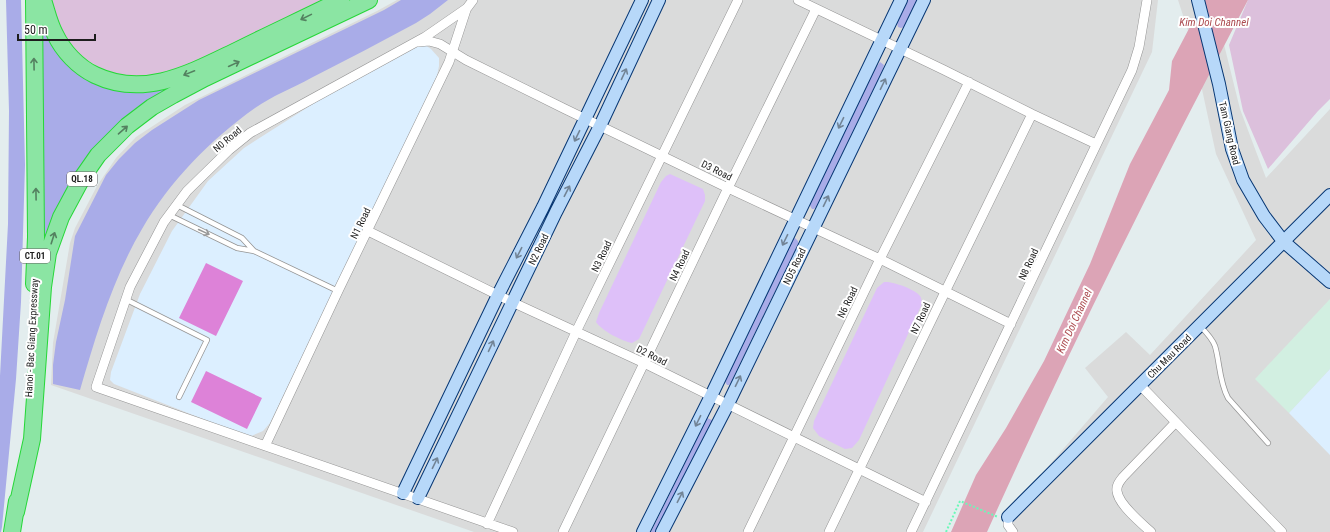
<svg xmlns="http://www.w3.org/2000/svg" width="1330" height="532" font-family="'Roboto Condensed',sans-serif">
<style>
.residential{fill:#dadbdb}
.commercial{fill:#d2efe1}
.education{fill:#dcefff}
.grass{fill:#a9ace8}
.wetland{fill:#dcc0dc}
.park{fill:#dec0f9}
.pitch{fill:#dd82d8}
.water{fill:#dca4b6}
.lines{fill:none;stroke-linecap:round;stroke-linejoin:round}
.lane-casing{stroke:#949494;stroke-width:6}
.street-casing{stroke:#949494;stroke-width:10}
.secondary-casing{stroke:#063673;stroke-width:14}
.highway-casing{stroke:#26d738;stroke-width:18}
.path{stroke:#6bf8b8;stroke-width:2;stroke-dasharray:2 2;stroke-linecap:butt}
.lane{stroke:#fff;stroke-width:4.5}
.street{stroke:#fff;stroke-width:9}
.secondary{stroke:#b7d8f9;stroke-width:12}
.highway{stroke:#8be5a3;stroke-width:16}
.oneway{stroke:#548160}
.oneway2{stroke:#728496}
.oneway3{stroke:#999}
.labels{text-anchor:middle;stroke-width:4;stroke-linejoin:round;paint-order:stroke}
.shield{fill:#fff;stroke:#616161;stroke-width:1}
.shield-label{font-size:9px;font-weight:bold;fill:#1d1d1d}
.street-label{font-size:10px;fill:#1d1d1d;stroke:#fff}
.water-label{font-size:11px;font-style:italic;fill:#ac4b50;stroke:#fff}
</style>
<rect width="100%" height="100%" fill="#e3edee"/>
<!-- residential -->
<path class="residential" d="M 397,0 L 1158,0 L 1152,52 L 923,532 L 474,532 L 51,385 L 53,343 L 70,243 L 75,228 L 97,186 L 116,158 L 136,137 L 185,105 L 377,11 Z
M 1178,0 L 1213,0 L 1240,109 L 1266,178 L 1330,109 L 1330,532 L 1013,532 L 1002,520 L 1108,397 L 1085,368 L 1126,332 L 1150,355 L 1256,240 L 1216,154 L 1192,43 Z"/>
<!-- commercial -->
<path class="commercial" d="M 1330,299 L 1330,369 L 1289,413 L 1255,379 Z"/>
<!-- education -->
<path class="education" d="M 425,45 L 431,49 L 439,58 L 439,66 L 437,76 L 270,423 L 263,431 L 249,437 L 114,384 L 110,380 L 111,372 L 140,294 L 172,231 L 208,181 L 244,148 L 316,102 L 419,46 Z
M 1330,369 L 1330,455 L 1289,413 Z"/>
<!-- grass -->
<path class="grass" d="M 6,0 L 21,0 L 25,165 L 21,302 L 16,379 L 2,527 L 1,532 L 0,532 L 0,376 L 8,224 L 9,111 Z
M 401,0 L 448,0 L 430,14 L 416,23 C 381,42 346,60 311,78 C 293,88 272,96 255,108 C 210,140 170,181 142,229 C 113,278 96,335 80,390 L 53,384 L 53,365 L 56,342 L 65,300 L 75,236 L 106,175 L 119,159 L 135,143 L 152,130 L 199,100 L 384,10 Z
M 908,0 L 918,0 L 905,27 L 901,28 L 898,27 L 897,23 Z
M 41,20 L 75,67 L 165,88 L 167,91 L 118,127 L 40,252 Z
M 880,62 L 884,65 L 883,69 L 817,206 L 814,209 L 812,209 L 809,204 L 811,201 L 875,69 Z
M 795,238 L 798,241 L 798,244 L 731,382 L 729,385 L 727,385 L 724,380 L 792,239 Z
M 707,418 L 712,420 L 712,424 L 659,532 L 651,532 Z"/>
<!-- wetland -->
<path class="wetland" d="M 48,0 L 323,0 L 201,59 L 169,73 L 134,78 L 109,73 L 78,55 L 59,31 Z
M 1248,0 L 1330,0 L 1330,99 L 1318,111 L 1268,169 L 1243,111 L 1229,45 Z"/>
<!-- park -->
<path class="park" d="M 670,174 L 703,189 L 705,195 L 705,201 L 639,339 L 632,343 C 622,341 602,331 596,322 L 599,313 L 661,182 L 666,176 Z
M 884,282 C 892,281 915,289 920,296 C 922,299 922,302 921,306 L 859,440 L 852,448 L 845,449 L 819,436 L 813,428 L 814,421 L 877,288 Z"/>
<!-- pitch -->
<path class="pitch" d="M 206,263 L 243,281 L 216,336 L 179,318 Z
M 206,371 L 262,398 L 247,429 L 191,402 Z"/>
<!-- water -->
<path class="water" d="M 1204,0 L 1248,0 C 1156,175 1068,352 987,532 L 951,532 L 976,475 L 1006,428 L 1044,361 L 1090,264 L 1130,164 L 1169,90 L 1172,61 Z"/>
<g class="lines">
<!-- lane casing -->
<g class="lane-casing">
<path id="lane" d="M 177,205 L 242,238 L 254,251
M 169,215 L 237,248 L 254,251 L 338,291
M 125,299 L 207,340 L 179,397
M 1200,326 C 1205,331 1212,338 1215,346 C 1220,363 1219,381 1228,398 L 1268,443"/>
</g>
<!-- street casing -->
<g class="street-casing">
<path id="street" d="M 473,0 L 467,8 L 425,37 L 250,133 L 229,150 L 187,191 L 164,222 L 130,287 L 96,387 L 513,532
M 798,0 L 944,70 L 1032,114 L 1096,144
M 419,42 L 429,41 L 440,44 L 466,60 L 565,109 L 728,188 L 880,259 L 1011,324
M 368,231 L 512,302 L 644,363 L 926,502
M 1141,386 L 1282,532
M 265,446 L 338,291 L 449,62 L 466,10
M 1008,517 L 1008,525 L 1013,532
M 487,524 L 576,332 L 738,0
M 563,532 L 728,188 L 816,9
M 748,532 L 880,259 L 969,82
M 829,532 L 945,292 L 1032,114
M 911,532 L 1132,70 L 1139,47 L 1147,0
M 1151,532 C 1141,523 1118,504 1117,491 C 1116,485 1120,481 1123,477 L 1176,422"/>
</g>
<!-- secondary casing -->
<g class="secondary-casing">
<path id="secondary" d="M 1198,0 L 1219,84 L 1232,149 L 1243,180 L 1264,216 L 1283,241 L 1330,282
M 403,493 L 498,295 L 543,207 L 642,0
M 418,498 L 556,212 L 600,126 L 659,0
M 1008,517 L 1330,195
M 643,532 L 711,396 L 901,0
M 662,532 L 728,404 L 924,0"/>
</g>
<!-- highway casing -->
<g class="highway-casing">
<path id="highway" d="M 43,0 C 47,12 49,23 55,34 C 63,51 78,67 95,75 C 145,99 192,72 238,50 C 272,33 307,17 341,0
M 34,284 L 36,237 L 34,0
M 16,512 L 32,439 L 43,287 L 48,253 L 61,217 L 82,178 L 98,155 L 127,126 L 152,107 L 173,95 L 205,78 L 369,0
M 12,532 L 17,501"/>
</g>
<!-- path -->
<path class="path" d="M 946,532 L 960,501 L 998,517"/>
<!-- lane -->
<use href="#lane" class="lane"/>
<!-- street -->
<use href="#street" class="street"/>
<!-- secondary -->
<use href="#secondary" class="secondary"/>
<!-- highway -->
<use href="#highway" class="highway"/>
</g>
<!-- one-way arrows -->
<defs><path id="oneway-shaft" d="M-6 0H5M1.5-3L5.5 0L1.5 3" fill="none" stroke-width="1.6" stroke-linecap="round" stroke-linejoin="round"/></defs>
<g class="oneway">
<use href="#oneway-shaft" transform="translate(306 17) rotate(154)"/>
<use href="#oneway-shaft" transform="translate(34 64) rotate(-91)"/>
<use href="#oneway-shaft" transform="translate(234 64) rotate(-25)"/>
<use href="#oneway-shaft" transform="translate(189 73) rotate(158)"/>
<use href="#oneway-shaft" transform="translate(123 130) rotate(-41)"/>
<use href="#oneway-shaft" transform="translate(36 194) rotate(-91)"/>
<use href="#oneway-shaft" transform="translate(53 238) rotate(-72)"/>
</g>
<g class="oneway2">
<use href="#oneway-shaft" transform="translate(624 74) rotate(-65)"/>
<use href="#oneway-shaft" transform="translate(883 84) rotate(-64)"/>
<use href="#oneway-shaft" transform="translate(841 123) rotate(116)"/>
<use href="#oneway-shaft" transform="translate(577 136) rotate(116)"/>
<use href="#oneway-shaft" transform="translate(567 191) rotate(-63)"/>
<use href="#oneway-shaft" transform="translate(826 201) rotate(-64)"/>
<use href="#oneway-shaft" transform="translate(785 240) rotate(116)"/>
<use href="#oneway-shaft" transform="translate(519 253) rotate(117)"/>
<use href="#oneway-shaft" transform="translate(491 346) rotate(-65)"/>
<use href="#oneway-shaft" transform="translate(738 381) rotate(-64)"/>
<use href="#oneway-shaft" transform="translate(698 421) rotate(116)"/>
<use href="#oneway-shaft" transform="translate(435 463) rotate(-64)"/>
<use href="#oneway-shaft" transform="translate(680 497) rotate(-63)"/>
</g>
<use class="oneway3" href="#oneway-shaft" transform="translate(204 232) rotate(25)"/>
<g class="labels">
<!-- shield labels -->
<g class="shield">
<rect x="67" y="172" width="30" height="14" rx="3"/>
<rect x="20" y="249" width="30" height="14" rx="3"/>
</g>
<g class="shield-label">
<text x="82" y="182">QL.18</text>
<text x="35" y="259">CT.01</text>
</g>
<!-- street labels -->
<g class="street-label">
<text transform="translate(1230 133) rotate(77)" y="4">Tam Giang Road</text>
<text transform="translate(227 139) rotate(-40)" y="4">N0 Road</text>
<text transform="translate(717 170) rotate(26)" y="4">D3 Road</text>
<text transform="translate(360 223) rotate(-64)" y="4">N1 Road</text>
<text transform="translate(538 249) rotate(-64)" y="4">N2 Road</text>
<text transform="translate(601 256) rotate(-64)" y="4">N3 Road</text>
<text transform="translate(1028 264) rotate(-65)" y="4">N8 Road</text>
<text transform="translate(679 265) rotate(-64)" y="4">N4 Road</text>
<text transform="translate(794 266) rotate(-64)" y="4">ND5 Road</text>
<text transform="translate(847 302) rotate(-64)" y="4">N6 Road</text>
<text transform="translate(920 318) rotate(-65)" y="4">N7 Road</text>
<text transform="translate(31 338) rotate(-87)" y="4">Hanoi - Bac Giang Expressway</text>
<text transform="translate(652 355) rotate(26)" y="4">D2 Road</text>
<text transform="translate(1169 356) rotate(-45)" y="4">Chu Mau Road</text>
</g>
<!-- water labels -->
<g class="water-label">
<text x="1214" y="26">Kim Doi Channel</text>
<text transform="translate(1074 321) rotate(-65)" y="4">Kim Doi Channel</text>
</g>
</g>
<!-- scale -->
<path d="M18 34v6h77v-6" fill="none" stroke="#1d1d1d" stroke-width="2"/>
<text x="24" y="34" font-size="12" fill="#1d1d1d" stroke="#ffffff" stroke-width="3" paint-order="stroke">50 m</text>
</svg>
